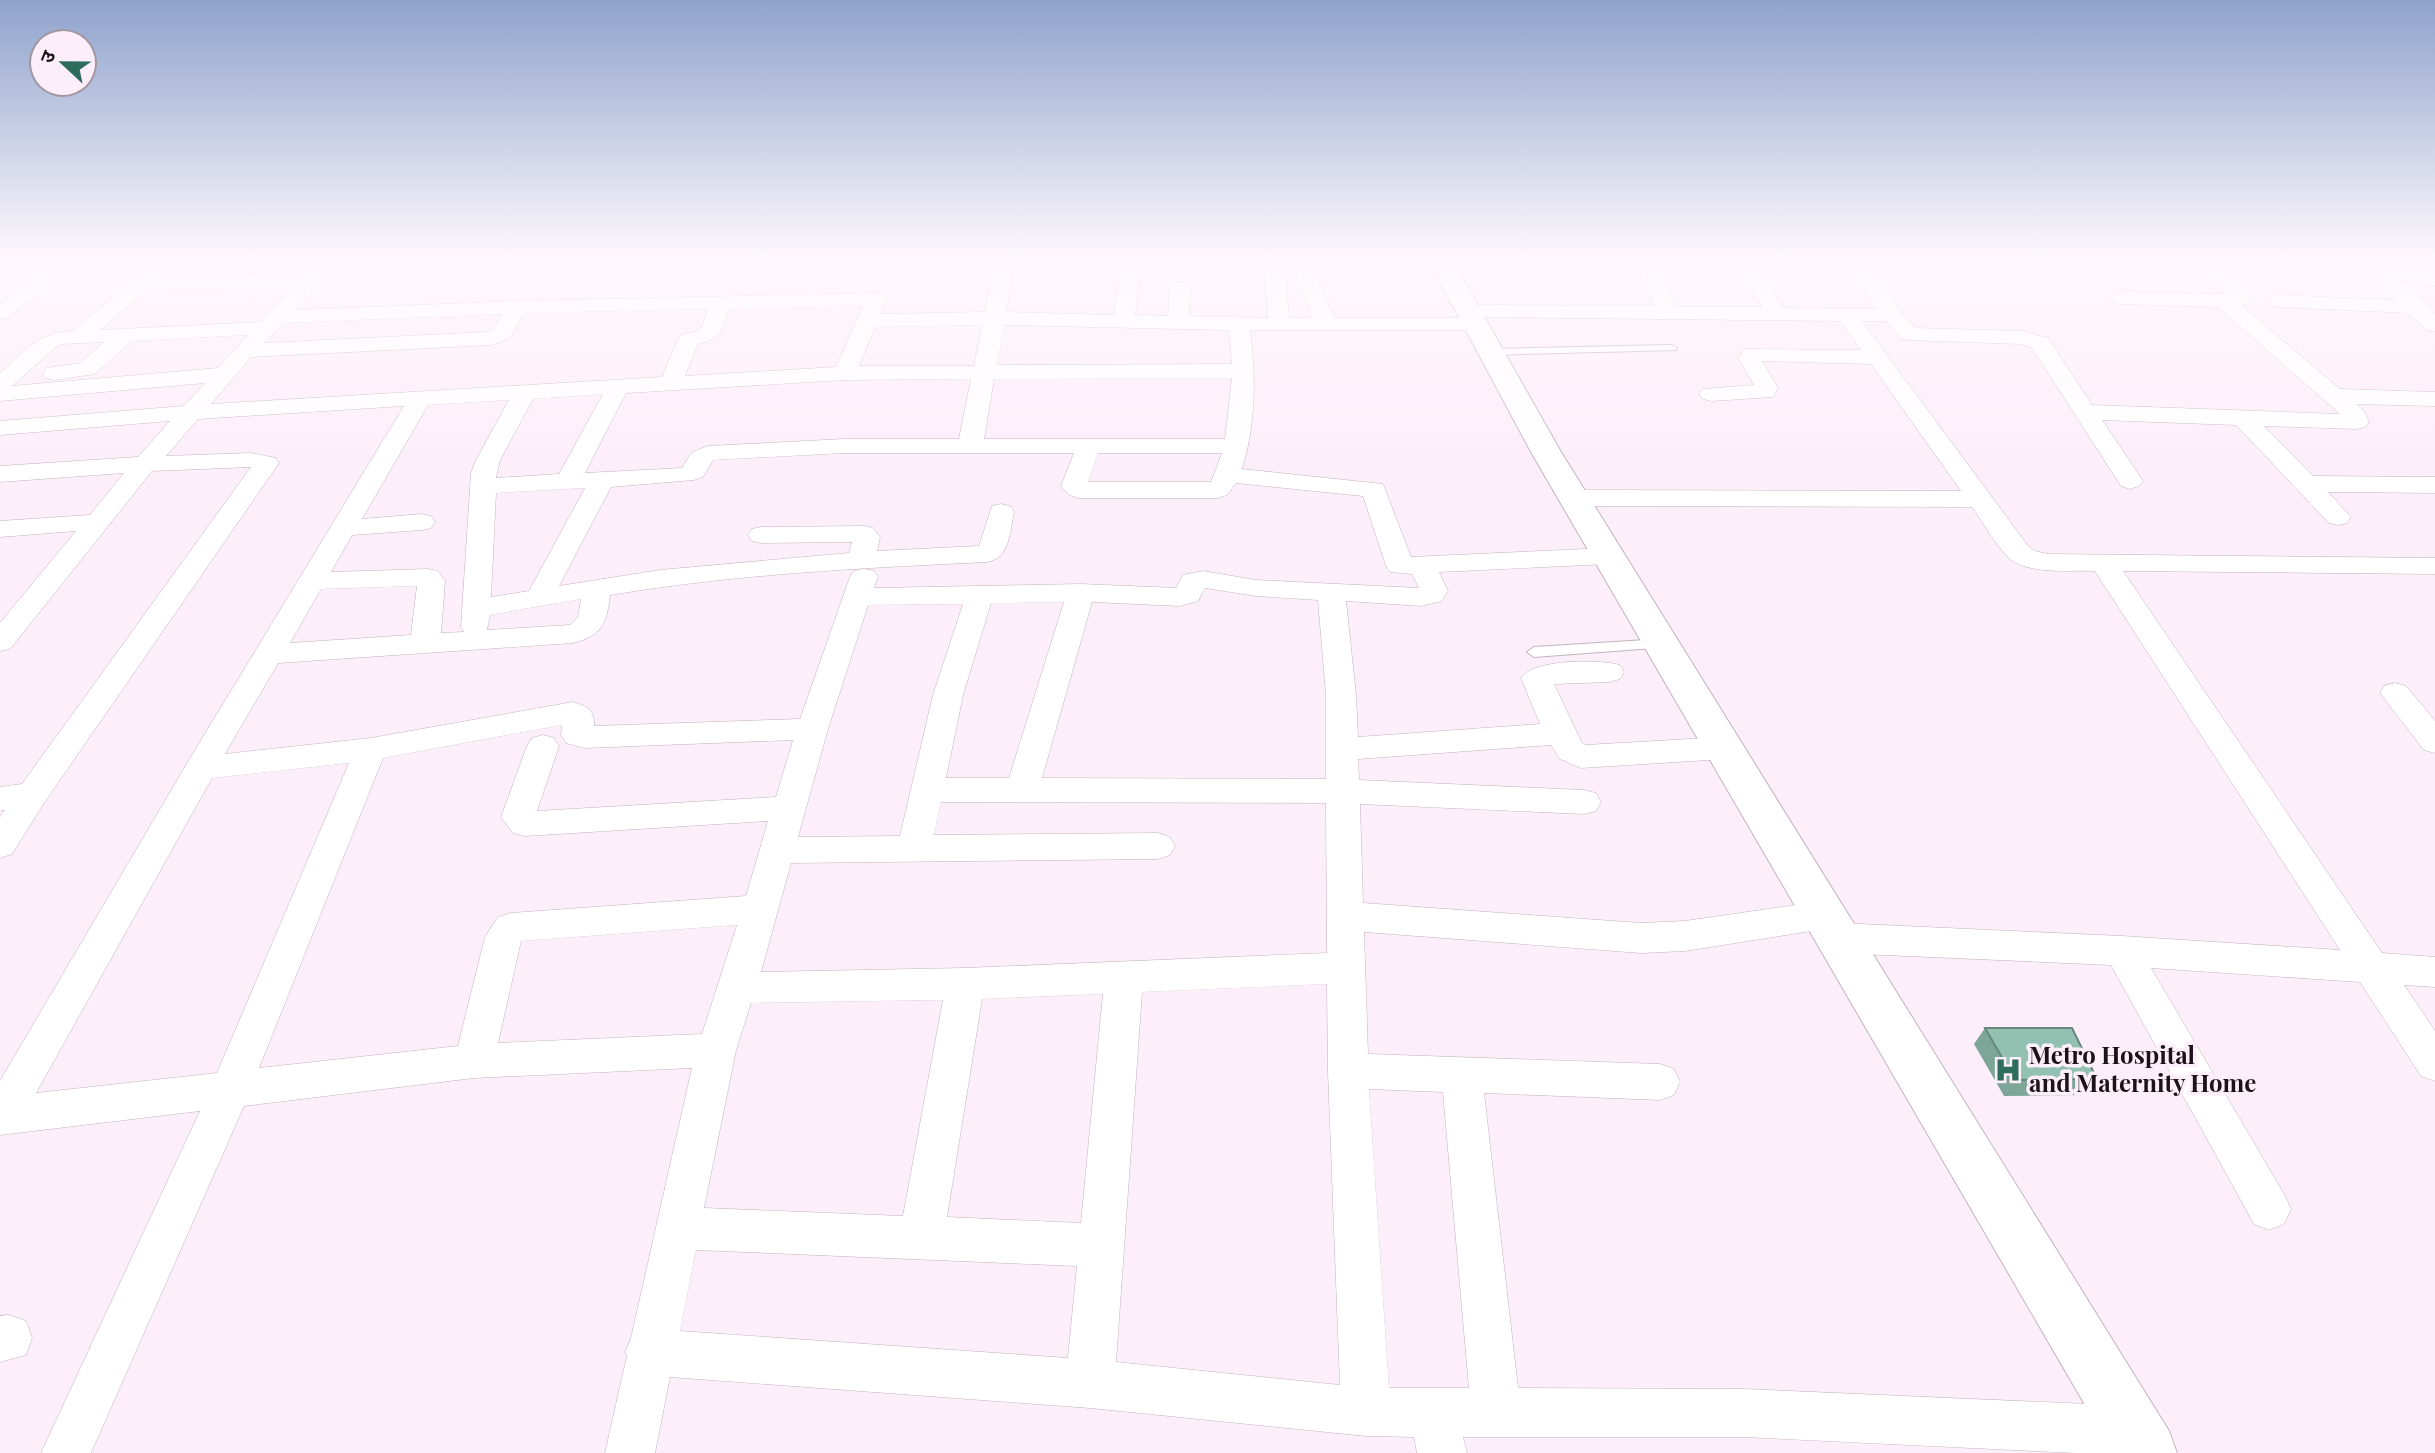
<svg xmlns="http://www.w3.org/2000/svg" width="2435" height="1453" font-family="'Playfair Display','Noto Sans Devanagari',serif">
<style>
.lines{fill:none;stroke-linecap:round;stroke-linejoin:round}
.service-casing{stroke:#c3b2bf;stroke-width:2}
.minor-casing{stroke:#c3b2bf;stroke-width:1}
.secondary-casing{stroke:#c3b2bf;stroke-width:2}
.service{fill:#fff;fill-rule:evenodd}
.minor{fill:#fff;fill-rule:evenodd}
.secondary{fill:#fff;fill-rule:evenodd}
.wall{fill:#7ea698}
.building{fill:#93c1b1;stroke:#67877c;stroke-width:2}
.labels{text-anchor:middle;stroke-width:7;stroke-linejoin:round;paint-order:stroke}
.near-poi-label{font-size:24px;font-weight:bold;fill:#1a1419;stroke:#fdeffa;text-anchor:start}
</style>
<rect width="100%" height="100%" fill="#fdeffa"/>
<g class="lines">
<!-- service casing -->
<g class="service-casing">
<path id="service" d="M 1672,345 L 1677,348 L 1676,350 L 1490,355 L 1484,352 L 1490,349 Z
M 1662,639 L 1669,644 L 1667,647 L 1534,657 L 1527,652 L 1534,647 Z"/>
</g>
<!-- minor casing -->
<g class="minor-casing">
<path id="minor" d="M 73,256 L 98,256 L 85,265 L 71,268 L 7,318 L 0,320 L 0,304 L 45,269 L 22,269 L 0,276 L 0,263 L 22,257 Z
M 161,256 L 230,256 L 220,262 L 175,265 L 161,277 L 307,275 L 325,256 L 346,256 L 296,310 L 517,301 L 876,293 L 883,295 L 886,299 L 880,314 L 985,312 L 995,261 L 927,262 L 917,256 L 1016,256 L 1006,312 L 1114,315 L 1122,256 L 1142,256 L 1135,315 L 1168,316 L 1170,286 L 1173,282 L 1187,282 L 1190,286 L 1189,316 L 1268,318 L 1264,256 L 1284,256 L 1289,318 L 1313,318 L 1292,263 L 1295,259 L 1309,259 L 1334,318 L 1475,318 L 1483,319 L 1486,324 L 1483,329 L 1475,330 L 1250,330 C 1256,377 1256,423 1242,469 L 1383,484 L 1411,557 L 1608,548 L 1618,550 L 1622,556 L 1618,562 L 1608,564 L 1439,572 L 1448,591 L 1442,601 L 1421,606 L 1346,601 L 1356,695 L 1358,737 L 1540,724 L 1521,678 C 1533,659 1599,659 1620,665 L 1624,672 L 1620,679 L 1609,682 L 1554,684 L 1582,743 L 1586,745 L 1724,737 L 1735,740 L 1740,748 L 1735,756 L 1724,759 L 1581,768 L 1560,759 L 1551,745 L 1358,759 L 1359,780 L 1584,790 L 1596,793 L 1601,802 L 1596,811 L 1584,814 L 1360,804 L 1363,903 L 1641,923 L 1685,921 L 1824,901 L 1837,905 L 1842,915 L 1838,923 L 2122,936 L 2340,950 L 2095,571 C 2072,570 2025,575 2008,557 C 1994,543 1984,523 1972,507 L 1574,506 L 1565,503 L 1561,498 L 1565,493 L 1574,490 L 1961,491 L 1871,364 L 1762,361 L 1778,388 L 1773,397 L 1711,401 L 1703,399 L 1699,394 L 1703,389 L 1754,385 L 1738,358 L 1745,349 L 1861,350 L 1840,321 L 1470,317 L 1463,315 L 1460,311 L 1463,307 L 1470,305 L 1655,306 L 1631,256 L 1651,256 L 1676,307 L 1762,307 L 1732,256 L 1752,256 L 1783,308 L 1877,309 L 1843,256 L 1863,256 L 1900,311 L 1915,328 L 2022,331 L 2048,338 L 2092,405 L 2340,414 L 2218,307 L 2122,304 L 2115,302 L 2112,298 L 2115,294 L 2122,292 L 2226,294 L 2192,256 L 2213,256 L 2251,299 L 2248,303 L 2241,305 L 2340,389 L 2435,392 L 2435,406 L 2356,404 L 2364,411 L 2369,422 L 2365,427 L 2357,429 L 2264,426 L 2313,476 L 2435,477 L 2435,493 L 2328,492 L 2351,517 L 2347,523 L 2338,525 L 2329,523 L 2236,425 L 2102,420 L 2143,481 L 2139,486 L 2130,489 L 2121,486 L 2032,348 L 2021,344 L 1909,340 L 1901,339 L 1886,321 L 1862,321 L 2028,546 L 2035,551 L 2048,554 L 2435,558 L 2435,574 L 2123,571 L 2382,953 L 2435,957 L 2435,987 L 2404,985 L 2435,1031 L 2435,1081 L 2421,1076 L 2360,982 L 2151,968 L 2284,1194 L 2291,1209 L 2284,1224 L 2269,1230 L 2254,1224 L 2111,965 L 1838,953 L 1825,948 L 1820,938 L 1824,929 L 1685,951 L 1641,953 L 1364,932 L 1368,1054 L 1660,1064 L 1674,1069 L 1680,1082 L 1674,1095 L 1660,1100 L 1484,1093 L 1518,1388 L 1744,1389 L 2133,1406 L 2150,1414 L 2158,1431 L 2150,1448 L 2139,1453 L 2076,1453 L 1744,1437 L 1463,1437 L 1467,1453 L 1417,1453 L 1414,1437 L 1366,1436 L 1090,1408 L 670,1377 L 655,1453 L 605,1453 L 627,1356 L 625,1352 L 631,1338 L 692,1068 L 474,1078 L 244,1106 L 91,1453 L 41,1453 L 200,1111 L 0,1135 L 0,1081 L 189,760 L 404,406 L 198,419 L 166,456 L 251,453 L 276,458 L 279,463 L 44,803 L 12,854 L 0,858 L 0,817 L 5,810 L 0,811 L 0,787 L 22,784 L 251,467 L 152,471 L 10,649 L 0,651 L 0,623 L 76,531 L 0,537 L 0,521 L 90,515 L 124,473 L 0,482 L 0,466 L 138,457 L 170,421 L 0,435 L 0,421 L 184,406 L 205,383 L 0,401 L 0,373 C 25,351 38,332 73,331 ZM 295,287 L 261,322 L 100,330 L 147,289 ZM 863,306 L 836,367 L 685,376 L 698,344 C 723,337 721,332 729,309 ZM 708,309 L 701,330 L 681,335 L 678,340 L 662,377 L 211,404 L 251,357 L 492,345 L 510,338 L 524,313 ZM 503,314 L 494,329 L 488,332 L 264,343 L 284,323 ZM 982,325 L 974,366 L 859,366 L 875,327 ZM 1004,325 L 1229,330 L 1232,364 L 997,365 ZM 248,335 L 218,368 L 12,386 L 56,347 L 62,344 L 104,342 L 80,363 L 46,368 L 43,373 L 46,378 L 54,380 L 95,374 L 132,341 ZM 1232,378 L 1225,439 L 984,439 L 994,379 ZM 971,379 L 959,439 L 845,439 L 708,446 L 692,452 L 682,468 L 585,473 L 626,393 L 845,380 ZM 603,394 L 559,474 L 496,478 L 500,460 L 533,399 ZM 509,400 L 476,460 L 471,473 L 461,627 L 464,632 L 441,633 L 445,581 L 438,571 L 428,569 L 331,572 L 352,535 L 422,530 L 431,528 L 435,522 L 431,516 L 422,514 L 362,519 L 428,405 ZM 845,453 L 1074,453 L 1061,486 L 1069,495 L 1078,498 L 1218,498 L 1227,495 L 1236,483 L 1363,496 L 1386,566 L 1390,572 L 1412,574 L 1419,588 L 1256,580 L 1203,571 L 1183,575 L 1176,588 L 1081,584 L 874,588 L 878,577 L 874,571 L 864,569 L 854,571 L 850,577 L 800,719 L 594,726 C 595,710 587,706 573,702 L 371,738 L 225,754 L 278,663 L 573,643 C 602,636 607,623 610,595 C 735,574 862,568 988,562 C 1010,557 1010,531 1014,512 L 1010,506 L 1001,504 L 992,506 L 979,546 L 877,551 L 880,537 L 873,528 L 864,526 L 761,527 L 752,529 L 748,535 L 752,541 L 761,543 L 852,542 L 849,553 L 660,570 L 559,586 L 611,487 L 694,480 L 703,477 L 713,460 ZM 1098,453 L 1222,453 L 1211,482 L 1088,482 ZM 585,488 L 529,591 L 491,597 L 496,493 ZM 417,586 L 411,635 L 290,643 L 321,589 ZM 1205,588 L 1256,596 L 1318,600 L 1326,695 L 1326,779 L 1042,778 L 1092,602 L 1180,606 L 1198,601 ZM 581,599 L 578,617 L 570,625 L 487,630 L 490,615 ZM 1064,602 L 1009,778 L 946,778 L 963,695 L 991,603 ZM 963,604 L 933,695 L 900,836 L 798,837 L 828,729 L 868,605 ZM 562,725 L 561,735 L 566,743 L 584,748 L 793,740 L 776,797 L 537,811 L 559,746 L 554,738 L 543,735 L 532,738 L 527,746 L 501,817 L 513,833 L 525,836 L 768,821 L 746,896 L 511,913 L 498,917 L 485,937 L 458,1046 L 259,1068 L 383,758 ZM 349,763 L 217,1073 L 36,1093 L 212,778 ZM 941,802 L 1326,803 L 1327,953 L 965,968 L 761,972 L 791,863 L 1158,859 L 1170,855 L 1175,846 L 1170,837 L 1158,833 L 934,835 ZM 737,925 L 702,1034 L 498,1043 L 521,941 ZM 1327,984 L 1328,1071 L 1340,1385 L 1116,1362 L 1142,992 ZM 1103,994 L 1081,1223 L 947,1217 L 982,999 ZM 943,1000 L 903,1216 L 704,1208 L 736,1050 L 751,1003 ZM 1369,1089 L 1443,1092 L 1469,1388 L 1389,1388 ZM 696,1250 L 1077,1266 L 1068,1358 L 680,1331 Z
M 2358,256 L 2378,256 L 2388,266 L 2435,274 L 2435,286 L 2401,280 L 2435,314 L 2435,331 L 2427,330 L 2408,313 L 2278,307 L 2271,305 L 2268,301 L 2271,297 L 2278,295 L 2396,300 Z
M 2395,683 L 2406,686 L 2435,721 L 2435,753 L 2424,750 L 2380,693 L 2384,686 Z
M 9,1315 L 26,1321 L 32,1338 L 26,1355 L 0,1362 L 0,1316 Z"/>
</g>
<!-- secondary casing -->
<g class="secondary-casing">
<path id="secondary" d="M 1426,256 L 1450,256 L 1561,452 L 2169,1431 L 2177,1453 L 2113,1453 L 1531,452 Z"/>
</g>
<!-- service -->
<use href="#service" class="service"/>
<!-- minor -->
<use href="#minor" class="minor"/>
<!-- secondary -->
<use href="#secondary" class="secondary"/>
</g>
<!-- wall -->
<path class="wall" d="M 1985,1028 L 2097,1079 L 2085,1095 L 2004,1096 L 1974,1044 Z"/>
<!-- building -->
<path class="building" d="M 1985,1028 L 2072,1028 L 2097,1079 L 2015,1080 Z"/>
<!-- sky -->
<linearGradient id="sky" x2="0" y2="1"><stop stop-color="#8fa3cc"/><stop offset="0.56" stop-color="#fef8fd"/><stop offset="1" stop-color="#fef8fd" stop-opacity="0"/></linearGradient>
<rect width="2435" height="459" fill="url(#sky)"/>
<!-- icons -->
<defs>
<g id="hospital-bare" transform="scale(2.1)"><path d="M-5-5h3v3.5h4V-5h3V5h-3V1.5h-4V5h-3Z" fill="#2e6d5b" stroke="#fdeffa" stroke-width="2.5" paint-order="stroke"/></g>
</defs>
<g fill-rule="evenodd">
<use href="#hospital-bare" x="2008" y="1070"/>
</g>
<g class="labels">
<!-- near-poi labels -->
<g class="near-poi-label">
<text x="2029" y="1064">Metro Hospital<tspan x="2029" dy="28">and Maternity Home</tspan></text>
</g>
</g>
<!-- north arrow -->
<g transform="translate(63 63) rotate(292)"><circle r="33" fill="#fdeffa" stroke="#a297a0" stroke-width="2"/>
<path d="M0-5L12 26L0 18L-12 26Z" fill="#2e6d5b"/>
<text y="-10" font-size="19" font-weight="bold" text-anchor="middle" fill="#1a1419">उ</text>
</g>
</svg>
